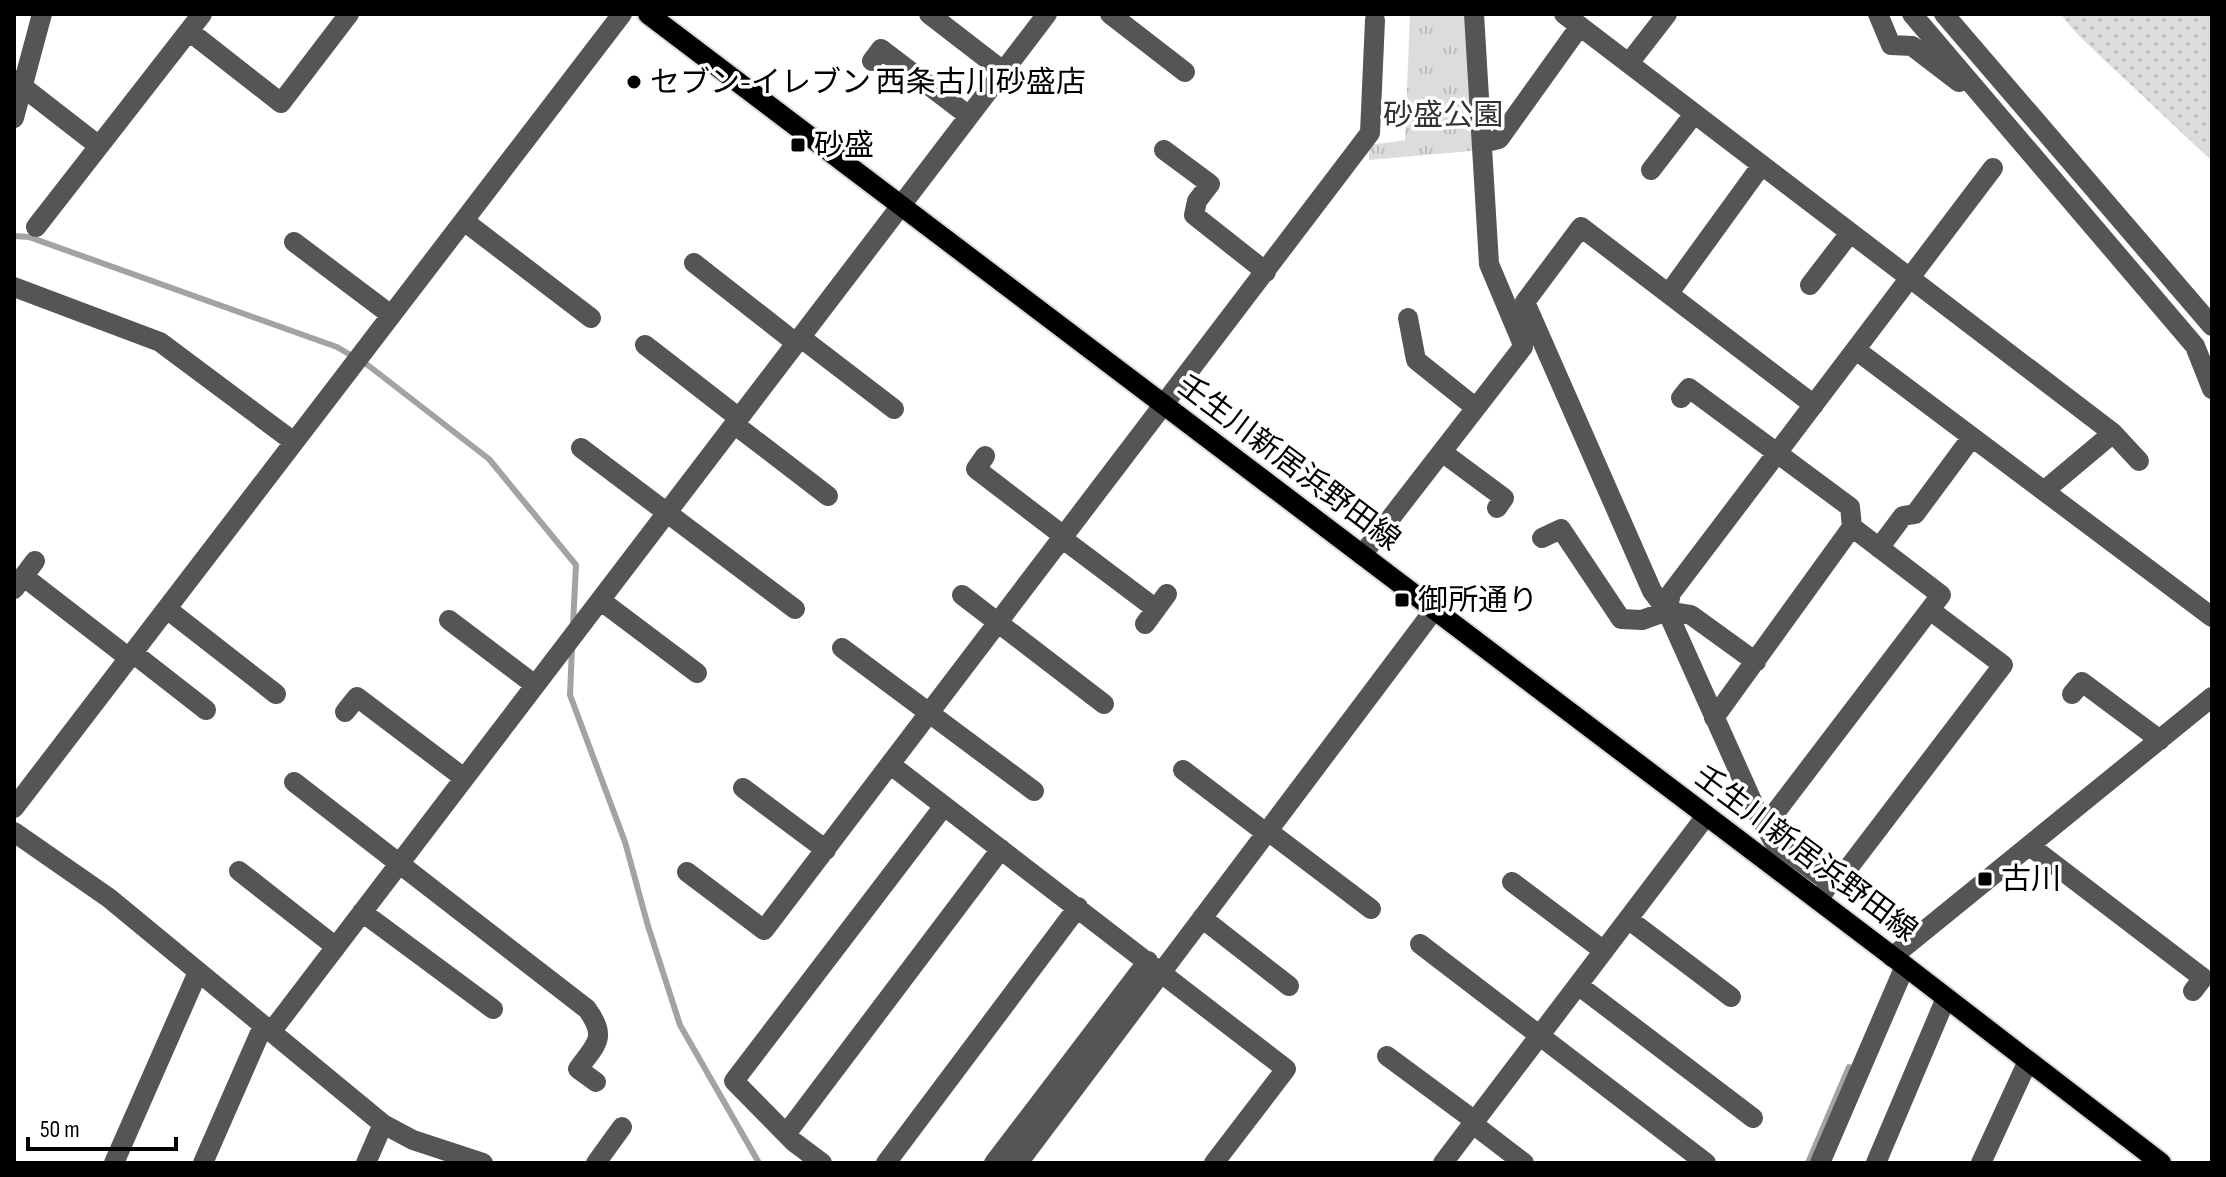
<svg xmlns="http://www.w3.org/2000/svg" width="2226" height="1177" font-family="'Sofia Sans Condensed','Noto Sans JP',sans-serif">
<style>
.grass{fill:url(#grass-dots)}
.park{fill:url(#park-tufts)}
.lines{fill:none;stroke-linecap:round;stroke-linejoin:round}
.stream{stroke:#a3a3a3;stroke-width:6}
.major-casing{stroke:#dbdbdb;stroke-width:24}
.minor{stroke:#555;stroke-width:20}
.major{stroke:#000;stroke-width:20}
.poi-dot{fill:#000;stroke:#fff;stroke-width:3}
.labels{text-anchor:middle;stroke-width:7;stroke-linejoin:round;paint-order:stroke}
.poi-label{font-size:30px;fill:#000;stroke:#fff;text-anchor:start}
.park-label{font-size:30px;fill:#333;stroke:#fff}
.street-label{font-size:30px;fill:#000;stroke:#fff}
</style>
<defs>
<pattern id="grass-dots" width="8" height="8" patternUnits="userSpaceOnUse" patternTransform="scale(2)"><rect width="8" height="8" fill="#dcdcdc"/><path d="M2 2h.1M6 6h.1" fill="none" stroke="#bbb" stroke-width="1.8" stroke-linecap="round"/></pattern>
<pattern id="park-tufts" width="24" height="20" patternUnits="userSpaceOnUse" patternTransform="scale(2)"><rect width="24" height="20" fill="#dcdcdc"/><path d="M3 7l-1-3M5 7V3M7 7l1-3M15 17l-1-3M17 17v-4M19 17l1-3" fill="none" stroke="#bbb"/></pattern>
</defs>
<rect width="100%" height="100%" fill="#fff"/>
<!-- grass -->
<path class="grass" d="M 2060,14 L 2212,14 L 2212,161 L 2080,37 Z"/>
<!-- park -->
<path class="park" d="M 1410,14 L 1474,14 L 1482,150 L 1369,160 L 1369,145 L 1405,140 Z"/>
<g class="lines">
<!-- stream -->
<path class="stream" d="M 14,236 L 29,237 L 337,347 L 369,366 L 489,459 L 576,565 L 573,625
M 572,648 L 570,695 L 625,842 L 648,926 L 680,1025 L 759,1163
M 1808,1163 L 1849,1067"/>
<!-- major casing -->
<g class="major-casing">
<path id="major" d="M 648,14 L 1905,966 L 2161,1163"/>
</g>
<!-- minor -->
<path class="minor" d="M 929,14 L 1003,71
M 1110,14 L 1185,72
M 1474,14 L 1489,264 L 1521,340
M 1564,14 L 2113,433 L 2139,461
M 1878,14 L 1891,45 L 1912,46 L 1959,82
M 1912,14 L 2195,346 L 2212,389
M 1944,14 L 2212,326
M 189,31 L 281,103 L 349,14
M 872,61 L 881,49 L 969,116
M 1629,63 L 1667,14
M 14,80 L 99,146
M 14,118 L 42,14
M 1482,143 L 1499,139 L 1580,26
M 1164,150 L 1210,184 L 1197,201 L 1194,215 L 1266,272
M 1651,170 L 1694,114
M 464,221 L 591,318
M 36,227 L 202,14
M 294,242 L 391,315
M 694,263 L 796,343
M 1810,285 L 1850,233
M 14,287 L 160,342 L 294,442
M 1669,293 L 1761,166
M 1408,318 L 1416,360 L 1476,408
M 800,337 L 894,409
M 645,345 L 739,418
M 1856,350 L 2212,617
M 1681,398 L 1689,388 L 1850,507 L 1852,527 L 1941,595 L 1765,826
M 1814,405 L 1581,227 L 1525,302 L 1652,591 L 1667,611 L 1758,814 L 1774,842 L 1830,883 L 1818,900
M 734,424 L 828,496
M 581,448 L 795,609
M 1442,452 L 1504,498 L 1497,508
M 985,456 L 976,469 L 1065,537
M 2044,491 L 2113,433
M 1542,538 L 1561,529 L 1621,619 L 1642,620 L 1667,611 L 1691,615 L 1756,662
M 1063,539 L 1156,609
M 1879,548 L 1903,516 L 1915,514 L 1972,437
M 1362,555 L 1523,347 L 1521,340 L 1530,335
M 23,576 L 129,658
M 14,589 L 35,561
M 962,595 L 1104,704
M 600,600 L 697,673
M 167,609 L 276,694
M 1667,611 L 1671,593 L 1993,168
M 449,620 L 535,685
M 1145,624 L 1167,594
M 842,648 L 1034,791
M 133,653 L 206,710
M 2072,694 L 2082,682 L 2160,740
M 345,712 L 357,697 L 464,778
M 1714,718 L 1852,527
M 891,765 L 1286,1069 L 1214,1163
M 1183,770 L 1266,833
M 294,782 L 587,1009 C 608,1038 596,1044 578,1069 L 596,1082
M 743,788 L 826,850
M 14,808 L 622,14
M 1268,831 L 1371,909
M 14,832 L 109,898 L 383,1124 L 413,1140 L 483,1163
M 2030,846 L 2203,978 L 2193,991
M 1818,856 L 1843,875 L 2003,665 L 1930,610
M 239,871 L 336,947
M 687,872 L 764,930 L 1370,133 L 1375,20
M 1512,882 L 1604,951
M 362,912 L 493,1009
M 1202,918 L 1289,986
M 1628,919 L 1731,997
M 1420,944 L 1706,1163
M 1892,957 L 2212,697
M 1578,985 L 1753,1118
M 271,1032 L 1047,14
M 1387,1056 L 1475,1121
M 1473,1124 L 1524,1163
M 786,1134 L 1001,849
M 114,1163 L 198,972
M 203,1163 L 263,1026
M 366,1163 L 383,1124
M 596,1163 L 622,1127
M 822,1163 L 794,1142 L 734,1081 L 944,806
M 886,1163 L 1078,907
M 994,1163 L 1148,961
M 1018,1163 L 1434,610
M 1443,1163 L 1706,816
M 1820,1163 L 1905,966
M 1876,1163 L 1946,998
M 1981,1163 L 2028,1061"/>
<!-- major -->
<use href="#major" class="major"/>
</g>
<!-- markers -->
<g class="poi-dot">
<circle cx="634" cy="82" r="8"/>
<rect x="790" y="137" width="16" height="16" rx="4"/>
<rect x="1394" y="592" width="16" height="16" rx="4"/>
<rect x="1977" y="871" width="16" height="16" rx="4"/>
</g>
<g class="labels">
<!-- poi labels -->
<g class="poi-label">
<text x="650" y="92">セブン-イレブン 西条古川砂盛店</text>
<text x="814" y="155">砂盛</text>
<text x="1418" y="610">御所通り</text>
<text x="2001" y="889">古川</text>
</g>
<!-- park labels -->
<g class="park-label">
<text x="1443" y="125">砂盛公園</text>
</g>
<!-- street labels -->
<g class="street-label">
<text transform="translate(1289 462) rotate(37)" y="10">壬生川新居浜野田線</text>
<text transform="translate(1806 853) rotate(37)" y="10">壬生川新居浜野田線</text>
</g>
</g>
<!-- border -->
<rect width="2226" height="1177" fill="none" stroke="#000000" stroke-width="32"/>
<!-- scale -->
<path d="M28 1137v12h148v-12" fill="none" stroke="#000000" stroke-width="4"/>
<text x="40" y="1137" font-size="24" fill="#000000" stroke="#ffffff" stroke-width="6" paint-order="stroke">50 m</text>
</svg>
